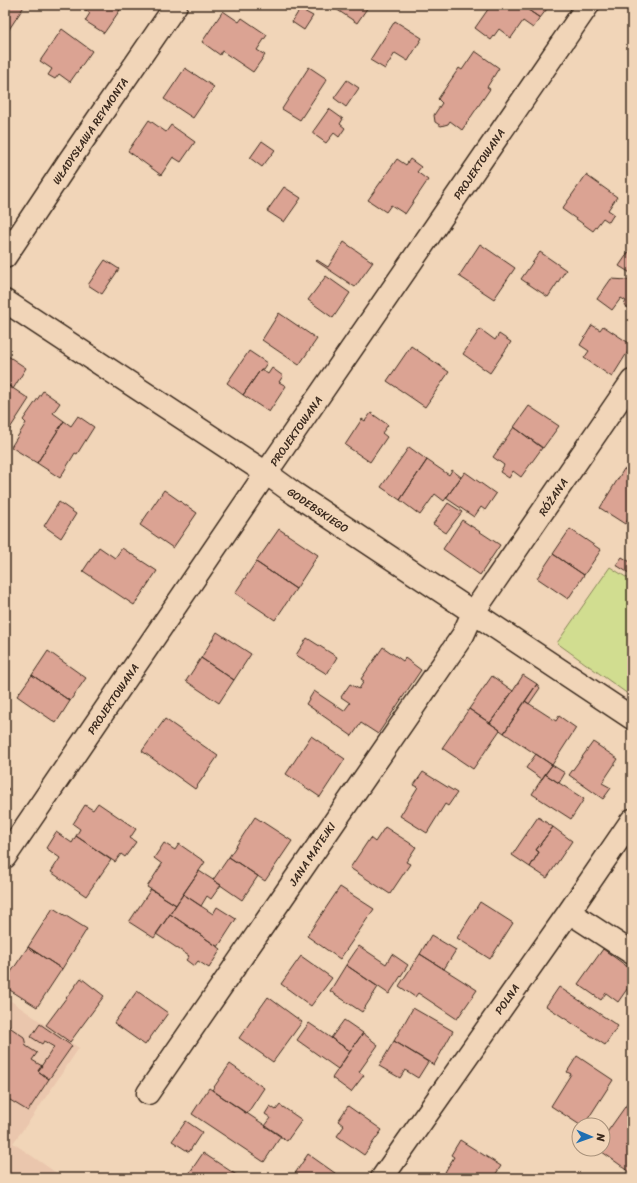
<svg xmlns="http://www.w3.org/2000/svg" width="637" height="1183" font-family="Sriracha,sans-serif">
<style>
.built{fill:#eac6ad}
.green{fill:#d1dd90;stroke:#868457}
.building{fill:#dba393;stroke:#3b2a1e}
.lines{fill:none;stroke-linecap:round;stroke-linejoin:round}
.street-casing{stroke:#3b2a1e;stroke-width:25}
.street{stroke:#f1d5b8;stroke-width:22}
.labels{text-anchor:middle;stroke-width:4;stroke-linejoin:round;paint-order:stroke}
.street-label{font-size:11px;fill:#3b2a1e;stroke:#f1d5b8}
</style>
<rect width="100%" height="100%" fill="#f1d5b8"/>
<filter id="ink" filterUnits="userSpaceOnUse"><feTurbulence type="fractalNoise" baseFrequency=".025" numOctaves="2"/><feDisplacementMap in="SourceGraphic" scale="8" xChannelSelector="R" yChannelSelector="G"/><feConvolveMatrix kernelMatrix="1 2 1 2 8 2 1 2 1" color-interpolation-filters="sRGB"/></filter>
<g filter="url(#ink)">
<!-- built -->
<path class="built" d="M 5,997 L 79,1048 L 33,1116 L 13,1143 L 58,1174 L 55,1178 L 5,1178 Z"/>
<!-- green -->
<path class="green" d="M 610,567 L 632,581 L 632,697 L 557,643 Z"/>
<!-- building -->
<path class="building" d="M 5,5 L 25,5 L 8,31 L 5,29 Z
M 78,5 L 112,5 L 120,10 L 104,33 L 85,21 L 90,13 Z
M 112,5 L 123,5 L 120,10 Z
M 330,5 L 365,5 L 368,7 L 357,23 Z
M 491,5 L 521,5 L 540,18 L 533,28 L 523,21 L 511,38 L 499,29 L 491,40 L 475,28 Z
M 521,5 L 550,5 L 540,18 Z
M 300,9 L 313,16 L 304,30 L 292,22 Z
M 223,11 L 239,22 L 242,18 L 267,35 L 257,50 L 265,55 L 253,72 L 222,51 L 220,55 L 202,42 Z
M 395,21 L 422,38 L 408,61 L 395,53 L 385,69 L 370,60 Z
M 62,29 L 92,51 L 70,82 L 59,74 L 55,79 L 48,75 L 52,69 L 40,61 Z
M 475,51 L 499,68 L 487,87 L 490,89 L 462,130 L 450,121 L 448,124 L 441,126 L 435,122 L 434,115 L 442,103 L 438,99 L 459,68 L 462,70 Z
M 309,67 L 327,79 L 300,120 L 282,109 Z
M 185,68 L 214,87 L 193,118 L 164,99 Z
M 347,80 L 359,88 L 346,107 L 334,98 Z
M 329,109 L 343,119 L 340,124 L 345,128 L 339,137 L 334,133 L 326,143 L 312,133 Z
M 149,120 L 166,132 L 171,125 L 195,142 L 181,162 L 173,157 L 161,175 L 128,151 Z
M 262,141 L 275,150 L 262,167 L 250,158 Z
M 397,159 L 406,165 L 410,159 L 421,167 L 417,172 L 428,180 L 405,214 L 391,205 L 386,212 L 368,200 Z
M 586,175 L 617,197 L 608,210 L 614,214 L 609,222 L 603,218 L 593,231 L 562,209 Z
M 284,187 L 301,198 L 284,222 L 267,211 Z
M 344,242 L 373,262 L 355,287 L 316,261 L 317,260 L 328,267 Z
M 480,244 L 515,268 L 494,299 L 459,276 Z
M 632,247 L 632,274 L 619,266 Z
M 540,252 L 566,270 L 548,297 L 521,279 Z
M 105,260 L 119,269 L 102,294 L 88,285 Z
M 632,274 L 632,310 L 624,305 L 626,301 L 621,298 L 612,310 L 597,299 L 611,279 L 628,280 Z
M 326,276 L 350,293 L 333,318 L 308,300 Z
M 279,313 L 317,339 L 299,365 L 262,340 Z
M 592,325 L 600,330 L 603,326 L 632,345 L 612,377 L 584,358 L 589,351 L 580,345 Z
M 480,329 L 495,340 L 499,334 L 511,342 L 490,373 L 463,354 Z
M 411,346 L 449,372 L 425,407 L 387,381 Z
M 249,351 L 267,363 L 263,369 L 261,369 L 243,395 L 227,383 Z
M 5,354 L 26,368 L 13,389 L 5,383 Z
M 272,368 L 283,376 L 279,382 L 286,386 L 269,412 L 243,395 L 261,369 L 268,374 Z
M 5,383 L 29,399 L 7,433 L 5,432 Z
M 43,391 L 60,403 L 53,413 L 64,421 L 37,463 L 11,447 L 26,423 L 23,420 Z
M 529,406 L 559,426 L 543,448 L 514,427 Z
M 371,413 L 388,425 L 382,433 L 387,437 L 370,462 L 345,445 L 362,419 L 365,421 Z
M 78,416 L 94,427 L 77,454 L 75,453 L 60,478 L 37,463 L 64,421 L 71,426 Z
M 514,427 L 542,448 L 521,477 L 513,471 L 509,478 L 500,472 L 504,465 L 493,457 Z
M 409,447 L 427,460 L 400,500 L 381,487 Z
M 427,460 L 449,475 L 452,470 L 461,477 L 444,501 L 435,494 L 420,515 L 400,500 Z
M 624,469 L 632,474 L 632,514 L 625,524 L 600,508 Z
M 465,472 L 496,494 L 485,510 L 481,507 L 474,517 L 446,498 Z
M 164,490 L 197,513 L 173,548 L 140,525 Z
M 59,502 L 76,514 L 61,538 L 44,526 Z
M 448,503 L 462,512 L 446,533 L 433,524 Z
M 462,520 L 500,545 L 480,575 L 443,549 Z
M 279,529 L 318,555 L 296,589 L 256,562 Z
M 570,529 L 601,550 L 584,575 L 553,554 Z
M 99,547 L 115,558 L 122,548 L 157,571 L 134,605 L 83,571 Z
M 553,554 L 584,575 L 568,599 L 537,578 Z
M 622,557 L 632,563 L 632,575 L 616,565 Z
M 256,562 L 296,589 L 275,620 L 235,593 Z
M 217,632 L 251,654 L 234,680 L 201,658 Z
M 307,638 L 337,657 L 327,674 L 296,655 Z
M 383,647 L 403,661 L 405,658 L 421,670 L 378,734 L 361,723 L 352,736 L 306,704 L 314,691 L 344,711 L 350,703 L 341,697 L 350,684 L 359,689 L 364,681 L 361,679 Z
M 48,651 L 86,678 L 70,701 L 32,675 Z
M 201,658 L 234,680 L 219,703 L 186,681 Z
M 32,675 L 70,701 L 56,723 L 17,696 Z
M 523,675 L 537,684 L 504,733 L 490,723 L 513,691 Z
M 492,676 L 513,691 L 490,723 L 469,709 Z
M 537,684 L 540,688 L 529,704 L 525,701 Z
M 525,701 L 556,721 L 559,716 L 576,728 L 552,765 L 504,733 Z
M 469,709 L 500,730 L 473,769 L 442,748 Z
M 165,719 L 218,756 L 195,789 L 142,751 Z
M 311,736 L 345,759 L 320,797 L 286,774 Z
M 593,742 L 618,759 L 602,783 L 611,788 L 603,799 L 569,775 Z
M 536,754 L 552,765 L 542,779 L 526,768 Z
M 552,765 L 565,773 L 559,783 L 545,774 Z
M 423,772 L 457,793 L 448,806 L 445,804 L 427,833 L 400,816 L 418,787 L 414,785 Z
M 545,774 L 584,799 L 571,819 L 532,794 Z
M 5,786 L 9,789 L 5,794 Z
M 98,803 L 136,829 L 130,838 L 136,842 L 125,857 L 121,854 L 115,862 L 76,836 L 80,829 L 73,824 L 85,805 L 93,810 Z
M 255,817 L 292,841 L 265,881 L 229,857 Z
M 538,817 L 553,827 L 536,850 L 539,852 L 530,867 L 512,855 Z
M 385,827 L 416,847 L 406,862 L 410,864 L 390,894 L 350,868 L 370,838 L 375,842 Z
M 553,827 L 572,841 L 547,878 L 530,867 L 539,852 L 536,850 Z
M 56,832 L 72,843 L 76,836 L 111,860 L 86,896 L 51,872 L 60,858 L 46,848 Z
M 164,843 L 175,850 L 179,844 L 205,862 L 176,905 L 147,887 L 162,864 L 154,858 Z
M 229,857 L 258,876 L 242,900 L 213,880 Z
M 199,871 L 221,885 L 211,899 L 207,896 L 201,906 L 183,894 Z
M 340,887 L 374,909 L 340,959 L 307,936 Z
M 151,889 L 176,905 L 154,938 L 129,922 Z
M 183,894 L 213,914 L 217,907 L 236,919 L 218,947 L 170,914 Z
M 480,902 L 513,923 L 490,959 L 457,938 Z
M 53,908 L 87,929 L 62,969 L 28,947 Z
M 170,914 L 221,949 L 209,968 L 198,961 L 194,966 L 186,960 L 189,956 L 156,934 Z
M 431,935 L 456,950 L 444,969 L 420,954 Z
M 359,946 L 386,964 L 392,954 L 408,965 L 389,994 L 346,965 Z
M 28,947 L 62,969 L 37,1007 L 5,987 L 5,981 Z
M 603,949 L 632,970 L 632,982 L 618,1002 L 606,993 L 601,1000 L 578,984 Z
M 420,954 L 477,990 L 457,1019 L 418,993 L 415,997 L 399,986 Z
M 301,956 L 332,978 L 311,1006 L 281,984 Z
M 346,965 L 378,987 L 362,1012 L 330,991 Z
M 81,978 L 104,996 L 70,1042 L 46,1025 Z
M 559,987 L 618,1026 L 605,1045 L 546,1006 Z
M 137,991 L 168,1013 L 145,1045 L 114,1023 Z
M 268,997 L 302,1022 L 273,1062 L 239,1038 Z
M 413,1008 L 453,1031 L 434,1065 L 394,1041 Z
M 344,1020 L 363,1033 L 350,1051 L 331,1038 Z
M 309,1023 L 350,1051 L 338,1069 L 297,1040 Z
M 5,1024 L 24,1037 L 26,1046 L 37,1053 L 32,1060 L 42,1066 L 38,1071 L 49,1079 L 28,1111 L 5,1097 Z
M 40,1024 L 72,1046 L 49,1079 L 38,1071 L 54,1047 L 44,1041 L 42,1044 L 31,1037 Z
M 363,1033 L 378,1045 L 359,1072 L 364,1075 L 351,1092 L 332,1078 Z
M 394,1041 L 428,1062 L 418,1078 L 405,1070 L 400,1078 L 379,1066 Z
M 577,1056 L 613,1080 L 584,1125 L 580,1125 L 551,1106 L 571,1074 L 567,1072 Z
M 230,1064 L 264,1088 L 247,1114 L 212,1090 Z
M 209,1088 L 281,1136 L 264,1162 L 192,1114 Z
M 632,1097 L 632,1169 L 630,1172 L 598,1149 L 603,1149 L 603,1138 Z
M 280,1105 L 302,1120 L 287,1141 L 265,1126 L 271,1118 L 265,1114 L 270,1106 L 276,1110 Z
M 348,1106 L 382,1130 L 364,1155 L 337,1136 L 344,1126 L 338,1121 Z
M 186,1121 L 202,1132 L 189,1152 L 172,1141 Z
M 460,1140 L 501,1166 L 493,1178 L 453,1178 L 445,1172 L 454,1157 L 451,1155 Z
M 203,1153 L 241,1178 L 186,1178 Z
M 308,1154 L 342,1178 L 292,1178 Z"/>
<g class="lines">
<!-- street casing -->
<g class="street-casing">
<path id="street" d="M 5,257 L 69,161 L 176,5
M 5,301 L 266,473 L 295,494 L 632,718
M 5,857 L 266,473 L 588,5
M 569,912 L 632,953
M 148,1093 L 463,635 L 473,613 L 632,381
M 382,1178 L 569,912 L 632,820"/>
</g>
<!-- street -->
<use href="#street" class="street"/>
</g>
</g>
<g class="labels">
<!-- street labels -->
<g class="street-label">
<text transform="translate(90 131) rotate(-56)" y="4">WŁADYSŁAWA REYMONTA</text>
<text transform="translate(479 164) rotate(-56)" y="4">PROJEKTOWANA</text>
<text transform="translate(296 431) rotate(-55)" y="4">PROJEKTOWANA</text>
<text transform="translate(553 497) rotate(-56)" y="4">RÓŻANA</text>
<text transform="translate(318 510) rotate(34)" y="4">GODEBSKIEGO</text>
<text transform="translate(113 699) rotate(-56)" y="4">PROJEKTOWANA</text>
<text transform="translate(312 854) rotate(-56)" y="4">JANA MATEJKI</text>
<text transform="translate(507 999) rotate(-55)" y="4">POLNA</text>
</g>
</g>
<!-- margin -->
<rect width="637" height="1183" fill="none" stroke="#f1d5b8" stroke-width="20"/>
<rect x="10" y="10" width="617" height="1163" fill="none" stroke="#3b2a1e" stroke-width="1.5" filter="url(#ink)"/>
<!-- north arrow -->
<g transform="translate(591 1137) rotate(92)"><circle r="19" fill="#f1d5b8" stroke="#a8917a"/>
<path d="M0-3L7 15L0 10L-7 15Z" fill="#1f6fb2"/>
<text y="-6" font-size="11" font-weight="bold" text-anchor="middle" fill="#3b2a1e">N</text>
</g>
</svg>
